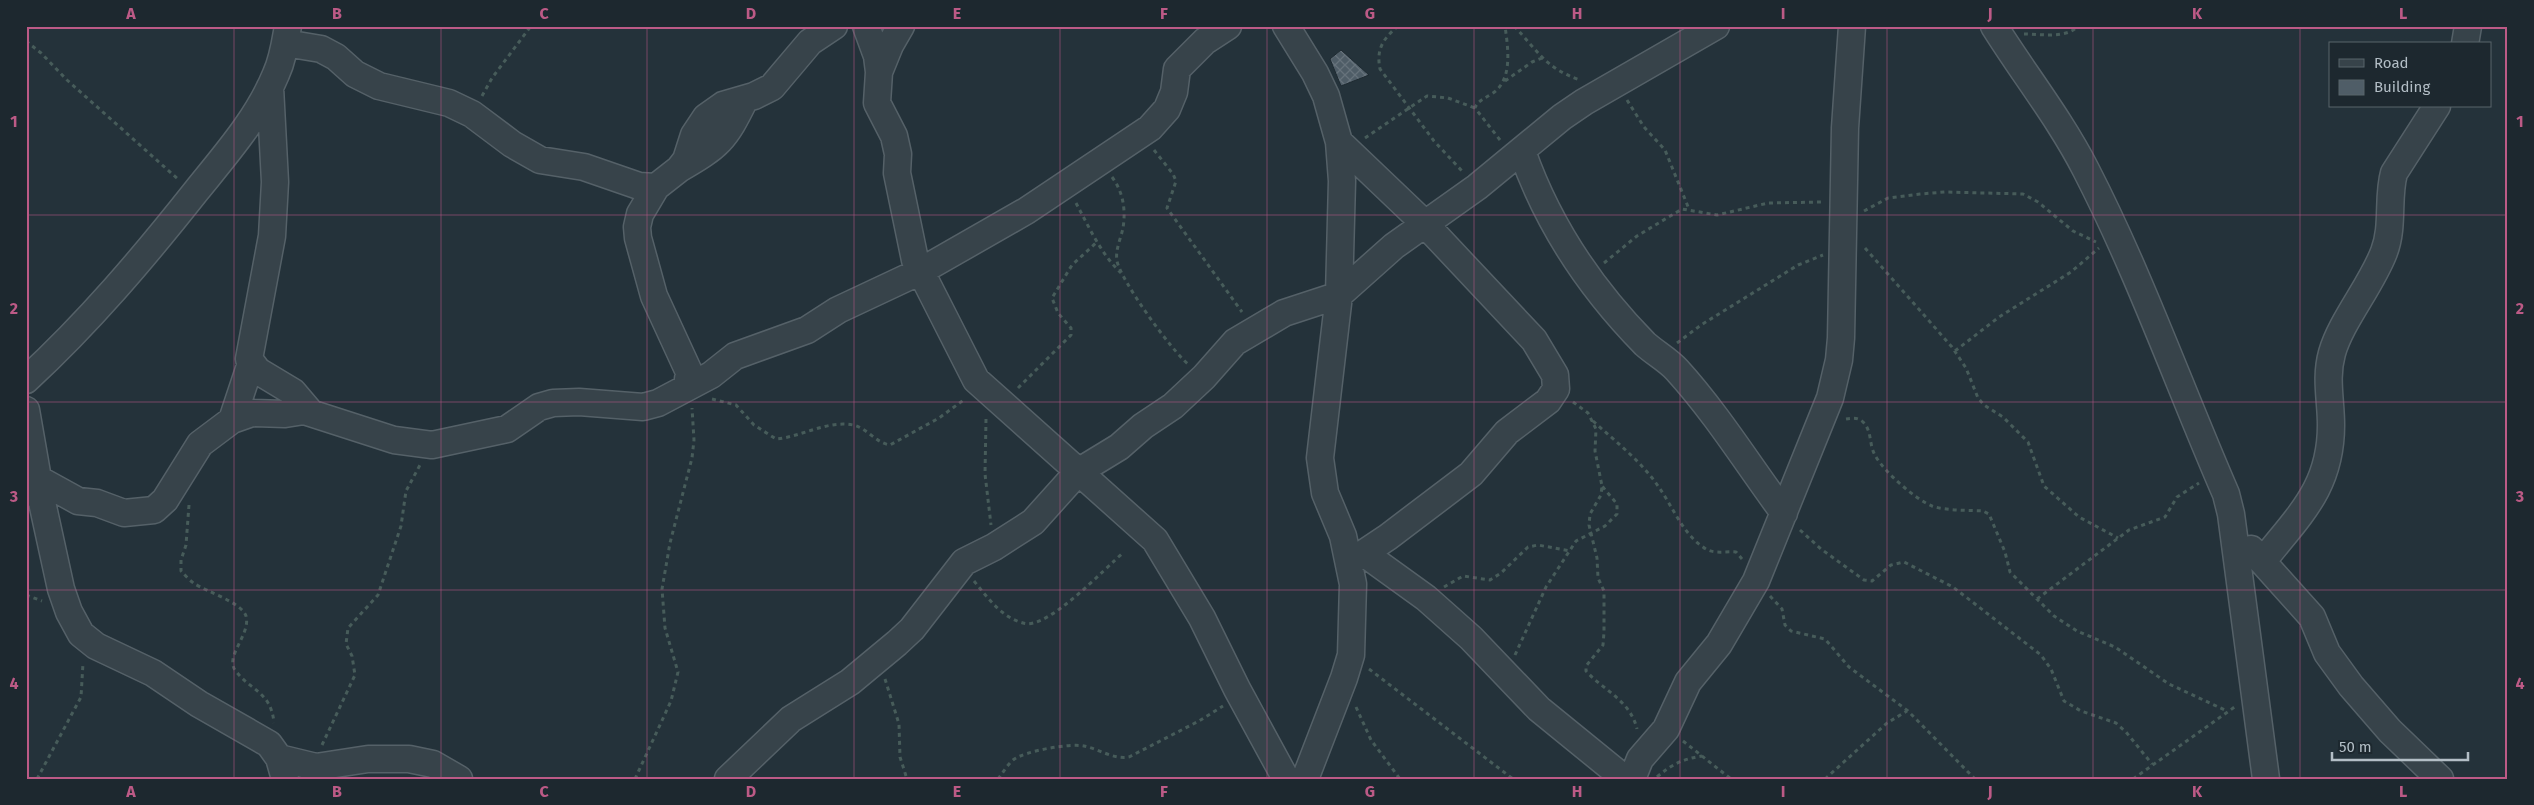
<svg xmlns="http://www.w3.org/2000/svg" width="2534" height="805" font-family="'Fira Sans',sans-serif">
<style>
.building{fill:url(#building-cross-hatch);stroke:#1e2a31}
.lines{fill:none;stroke-linecap:round;stroke-linejoin:round}
.minor-casing{stroke:#556168;stroke-width:29}
.path{stroke:#475c5a;stroke-width:3;stroke-dasharray:4 4;stroke-linecap:butt}
.minor{stroke:#37434a;stroke-width:26}
.grid{fill:none;stroke:#bc5a86;stroke-width:1;stroke-opacity:0.55}
.neatline{fill:none;stroke:#bc5a86;stroke-width:2}
.grid-label{font-size:16px;text-anchor:middle;font-weight:bold;fill:#bc5a86}
</style>
<defs>
<pattern id="building-cross-hatch" width="8" height="8" patternUnits="userSpaceOnUse" patternTransform="scale(1.25)"><rect width="8" height="8" fill="#4f5d67"/><path d="M0 0l8 8M0 8l8-8" fill="none" stroke="#66727b"/></pattern>
</defs>
<rect width="100%" height="100%" fill="#24323a"/>
<!-- building -->
<path class="building" d="M 1341,50 L 1369,75 L 1341,86 L 1330,59 Z"/>
<g class="lines">
<!-- minor casing -->
<g class="minor-casing">
<path id="minor" d="M 866,26 L 877,56 L 879,72 L 877,103 L 894,136 L 898,154 L 897,173 L 915,260 L 976,380 L 1155,540 L 1202,618 L 1237,689 L 1286,779
M 1286,26 L 1315,73 L 1326,96 L 1339,142 L 1342,181 L 1339,295 L 1320,458 L 1325,493 L 1343,536 L 1353,584 L 1351,655 L 1344,678 L 1305,779
M 1994,26 C 2024,74 2060,119 2086,170 C 2140,275 2179,386 2226,494 L 2231,514 L 2266,779
M 285,43 L 321,49 L 336,57 L 355,74 L 379,86 L 449,103 L 472,114 L 512,144 L 540,160 L 584,167 L 639,186 L 656,187
M 2465,44 L 2468,26
M 879,72 L 890,45 L 901,26
M 270,87 L 275,182 L 272,236 L 249,359 L 258,371 L 293,392 L 310,412
M 1339,142 L 1424,223 L 1534,340 L 1555,375 L 1556,389 L 1548,401 L 1507,432 L 1471,474 L 1388,537 L 1349,563
M 1522,151 C 1547,223 1591,289 1645,344 C 1655,353 1668,360 1677,370 C 1717,414 1749,466 1784,513
M 679,169 C 719,146 725,140 745,99
M 26,380 C 89,322 144,257 197,190 C 226,154 258,118 276,74 C 283,59 285,43 288,26
M 687,387 L 689,372 L 654,296 L 638,238 L 637,227 L 640,214 L 656,187 L 679,169 L 686,160 L 694,135 L 706,117 L 723,105 L 754,96 L 772,87 L 810,42 L 834,26
M 26,410 L 38,479 L 36,490
M 232,420 L 252,413 L 285,414 L 304,411 L 394,440 L 432,445 L 507,429 L 539,407 L 553,403 L 579,402 L 643,407 L 658,403 L 711,375 L 735,356 L 807,330 L 838,310 L 921,271 L 1026,211 L 1150,128 L 1167,109 L 1174,92 L 1177,69 L 1205,41 L 1228,26
M 38,479 L 78,501 L 97,503 L 124,513 L 154,510 L 165,500 L 200,444 L 232,420 L 251,363
M 26,482 L 36,490 L 42,502 L 61,589 L 69,612 L 81,634 L 96,646 L 153,673 L 199,704 L 269,744 L 279,758 L 285,779
M 2251,549 L 2312,617 L 2327,653 L 2351,686 L 2390,731 L 2440,779
M 1365,554 L 1426,598 L 1471,638 L 1539,709 L 1625,779
M 2263,561 C 2299,515 2331,488 2331,425 C 2331,400 2325,378 2332,353 C 2341,321 2371,286 2384,252 C 2394,226 2387,198 2394,173 L 2437,106
M 279,758 L 316,767 L 368,759 L 409,759 L 433,764 L 459,779
M 728,779 L 791,719 L 850,682 L 897,643 L 912,629 L 964,562 L 994,547 L 1033,522 L 1078,472 L 1119,447 L 1143,426 L 1173,406 L 1204,377 L 1235,342 L 1284,313 L 1339,295 L 1394,246 L 1477,187 L 1562,117 L 1584,102 L 1716,26
M 1632,779 L 1640,759 L 1666,729 L 1688,682 L 1719,644 L 1756,581 L 1830,398 L 1839,360 L 1841,338 L 1845,128 L 1852,26"/>
</g>
<!-- path -->
<path class="path" d="M 1398,26 C 1383,39 1376,49 1380,69 L 1434,141 L 1462,171
M 1514,26 C 1538,51 1545,68 1580,80
M 2024,34 C 2040,34 2067,39 2078,26
M 26,41 L 41,53 L 67,80 L 179,180
M 1505,81 L 1532,62 L 1542,58
M 482,96 L 492,78 L 531,26
M 1627,100 L 1644,127 L 1665,150 L 1689,209
M 1365,138 L 1427,96 L 1448,98 L 1475,108
M 1500,140 L 1475,108 C 1478,100 1486,98 1493,93 C 1513,79 1508,48 1505,26
M 1154,150 L 1173,174 L 1176,181 L 1167,208 L 1242,312
M 1112,177 C 1123,192 1126,209 1123,228 C 1121,238 1115,250 1117,261 C 1121,281 1172,351 1188,364
M 1076,203 C 1089,227 1101,254 1121,273
M 1864,211 L 1888,198 L 1920,194 L 1945,192 L 2023,194 L 2038,202 L 2073,231 L 2096,242
M 1865,248 L 1952,347 L 1966,368 L 1978,398 L 1984,405 L 2003,417 L 2028,442 L 2044,486 L 2079,517 L 2118,538
M 1604,263 L 1637,236 L 1682,209 L 1717,215 L 1768,203 L 1823,202
M 1677,343 L 1701,325 L 1798,265 L 1823,255
M 1955,351 L 1999,317 L 2071,272 L 2099,248
M 1018,388 L 1071,335 L 1071,328 L 1058,313 L 1052,298 L 1072,265 L 1097,242
M 712,399 L 736,405 L 754,425 L 776,439 C 801,437 827,420 853,425 C 867,428 876,443 890,445 L 939,418 L 965,399
M 1573,402 L 1588,413 L 1596,429 L 1595,451 L 1602,486 L 1601,495 L 1590,514 L 1589,525 L 1597,558 L 1598,578 L 1604,591 L 1604,632 L 1603,645 L 1586,666 L 1586,671 C 1604,691 1630,700 1637,729
M 986,419 L 985,474 L 991,525
M 1846,419 C 1852,418 1859,417 1864,423 C 1872,432 1869,445 1875,455 C 1883,471 1915,499 1932,506 C 1947,511 1967,510 1983,511 L 1989,514 L 2005,552 L 2010,572 L 2054,616 L 2077,631 L 2115,647 L 2169,684 L 2227,711
M 1593,421 C 1616,442 1641,461 1658,486 C 1672,505 1682,533 1703,547 C 1713,555 1724,551 1736,552 L 1742,559
M 189,505 L 186,545 L 181,560 L 181,571 C 185,575 190,581 195,584 C 206,591 242,603 246,616 C 251,634 225,656 235,670 C 250,691 271,691 274,723
M 1800,530 L 1821,549 L 1864,580 L 1872,581 L 1891,565 L 1904,562 L 1953,587 L 2041,655 L 2051,669 L 2064,701 L 2081,711 L 2116,723 L 2126,732 L 2152,764
M 974,581 C 988,598 1001,617 1023,623 C 1047,631 1105,568 1124,552
M 1444,587 L 1463,576 L 1490,580 L 1501,573 L 1528,547 L 1538,545 L 1570,551
M 26,595 L 42,601
M 1770,596 L 1782,609 L 1785,625 L 1791,631 L 1825,639 L 1849,667 L 1908,711 L 1975,779
M 2037,599 L 2129,530 L 2165,517 L 2177,497 L 2199,483
M 1515,655 L 1546,587 L 1576,541 L 1605,526 L 1617,514 L 1617,504 L 1602,486
M 1369,669 L 1513,779
M 885,679 L 899,724 L 900,757 L 907,779
M 1356,707 L 1371,740 L 1400,779
M 1683,741 L 1731,779
M 322,745 L 355,675 L 352,656 L 346,644 L 348,628 L 378,595 L 401,526 L 406,491 L 420,465
M 1657,777 C 1672,764 1683,759 1702,756
M 37,779 L 81,697 L 83,663
M 635,779 L 671,701 L 678,672 L 665,628 L 662,589 L 670,543 L 692,458 L 694,440 L 692,408
M 998,779 C 1003,773 1007,765 1013,760 C 1024,751 1070,743 1084,746 C 1099,749 1114,760 1129,757 L 1199,721 L 1223,706
M 1825,779 L 1887,723 L 1907,711
M 2133,779 L 2236,706"/>
<!-- minor -->
<use href="#minor" class="minor"/>
</g>
<!-- grid -->
<path class="grid" d="M 234,26 L 234,779M 441,26 L 441,779M 647,26 L 647,779M 854,26 L 854,779M 1060,26 L 1060,779M 1267,26 L 1267,779M 1474,26 L 1474,779M 1680,26 L 1680,779M 1887,26 L 1887,779M 2093,26 L 2093,779M 2300,26 L 2300,779M 26,215 L 2508,215M 26,402 L 2508,402M 26,590 L 2508,590"/>
<!-- border -->
<rect width="2534" height="805" fill="none" stroke="#1d282f" stroke-width="55"/>
<!-- legend -->
<rect x="2329" y="42" width="162" height="65" fill="#1d282f" stroke="#59646b"/>
<rect x="2339" y="59" width="25" height="8" fill="#37434a" stroke="#59646b"/>
<text x="2374" y="68" font-size="15" fill="#b3bec6">Road</text>
<rect x="2339" y="80" width="25" height="15" fill="#4f5d67" stroke="#59646b"/>
<text x="2374" y="92" font-size="15" fill="#b3bec6">Building</text>
<!-- scale -->
<path d="M2332 752v8h136v-8" fill="none" stroke="#b3bec6" stroke-width="2.5"/>
<text x="2339" y="752" font-size="15" fill="#b3bec6" stroke="#1d282f" stroke-width="4" paint-order="stroke">50 m</text>
<rect x="28" y="28" width="2478" height="750" class="neatline"/>
<g class="grid-label">
<text x="131" y="19">A</text>
<text x="337" y="19">B</text>
<text x="544" y="19">C</text>
<text x="751" y="19">D</text>
<text x="957" y="19">E</text>
<text x="1164" y="19">F</text>
<text x="1370" y="19">G</text>
<text x="1577" y="19">H</text>
<text x="1783" y="19">I</text>
<text x="1990" y="19">J</text>
<text x="2197" y="19">K</text>
<text x="2403" y="19">L</text>
<text x="14" y="127">1</text>
<text x="2520" y="127">1</text>
<text x="14" y="314">2</text>
<text x="2520" y="314">2</text>
<text x="14" y="502">3</text>
<text x="2520" y="502">3</text>
<text x="14" y="689">4</text>
<text x="2520" y="689">4</text>
<text x="131" y="797">A</text>
<text x="337" y="797">B</text>
<text x="544" y="797">C</text>
<text x="751" y="797">D</text>
<text x="957" y="797">E</text>
<text x="1164" y="797">F</text>
<text x="1370" y="797">G</text>
<text x="1577" y="797">H</text>
<text x="1783" y="797">I</text>
<text x="1990" y="797">J</text>
<text x="2197" y="797">K</text>
<text x="2403" y="797">L</text>
</g>
</svg>
